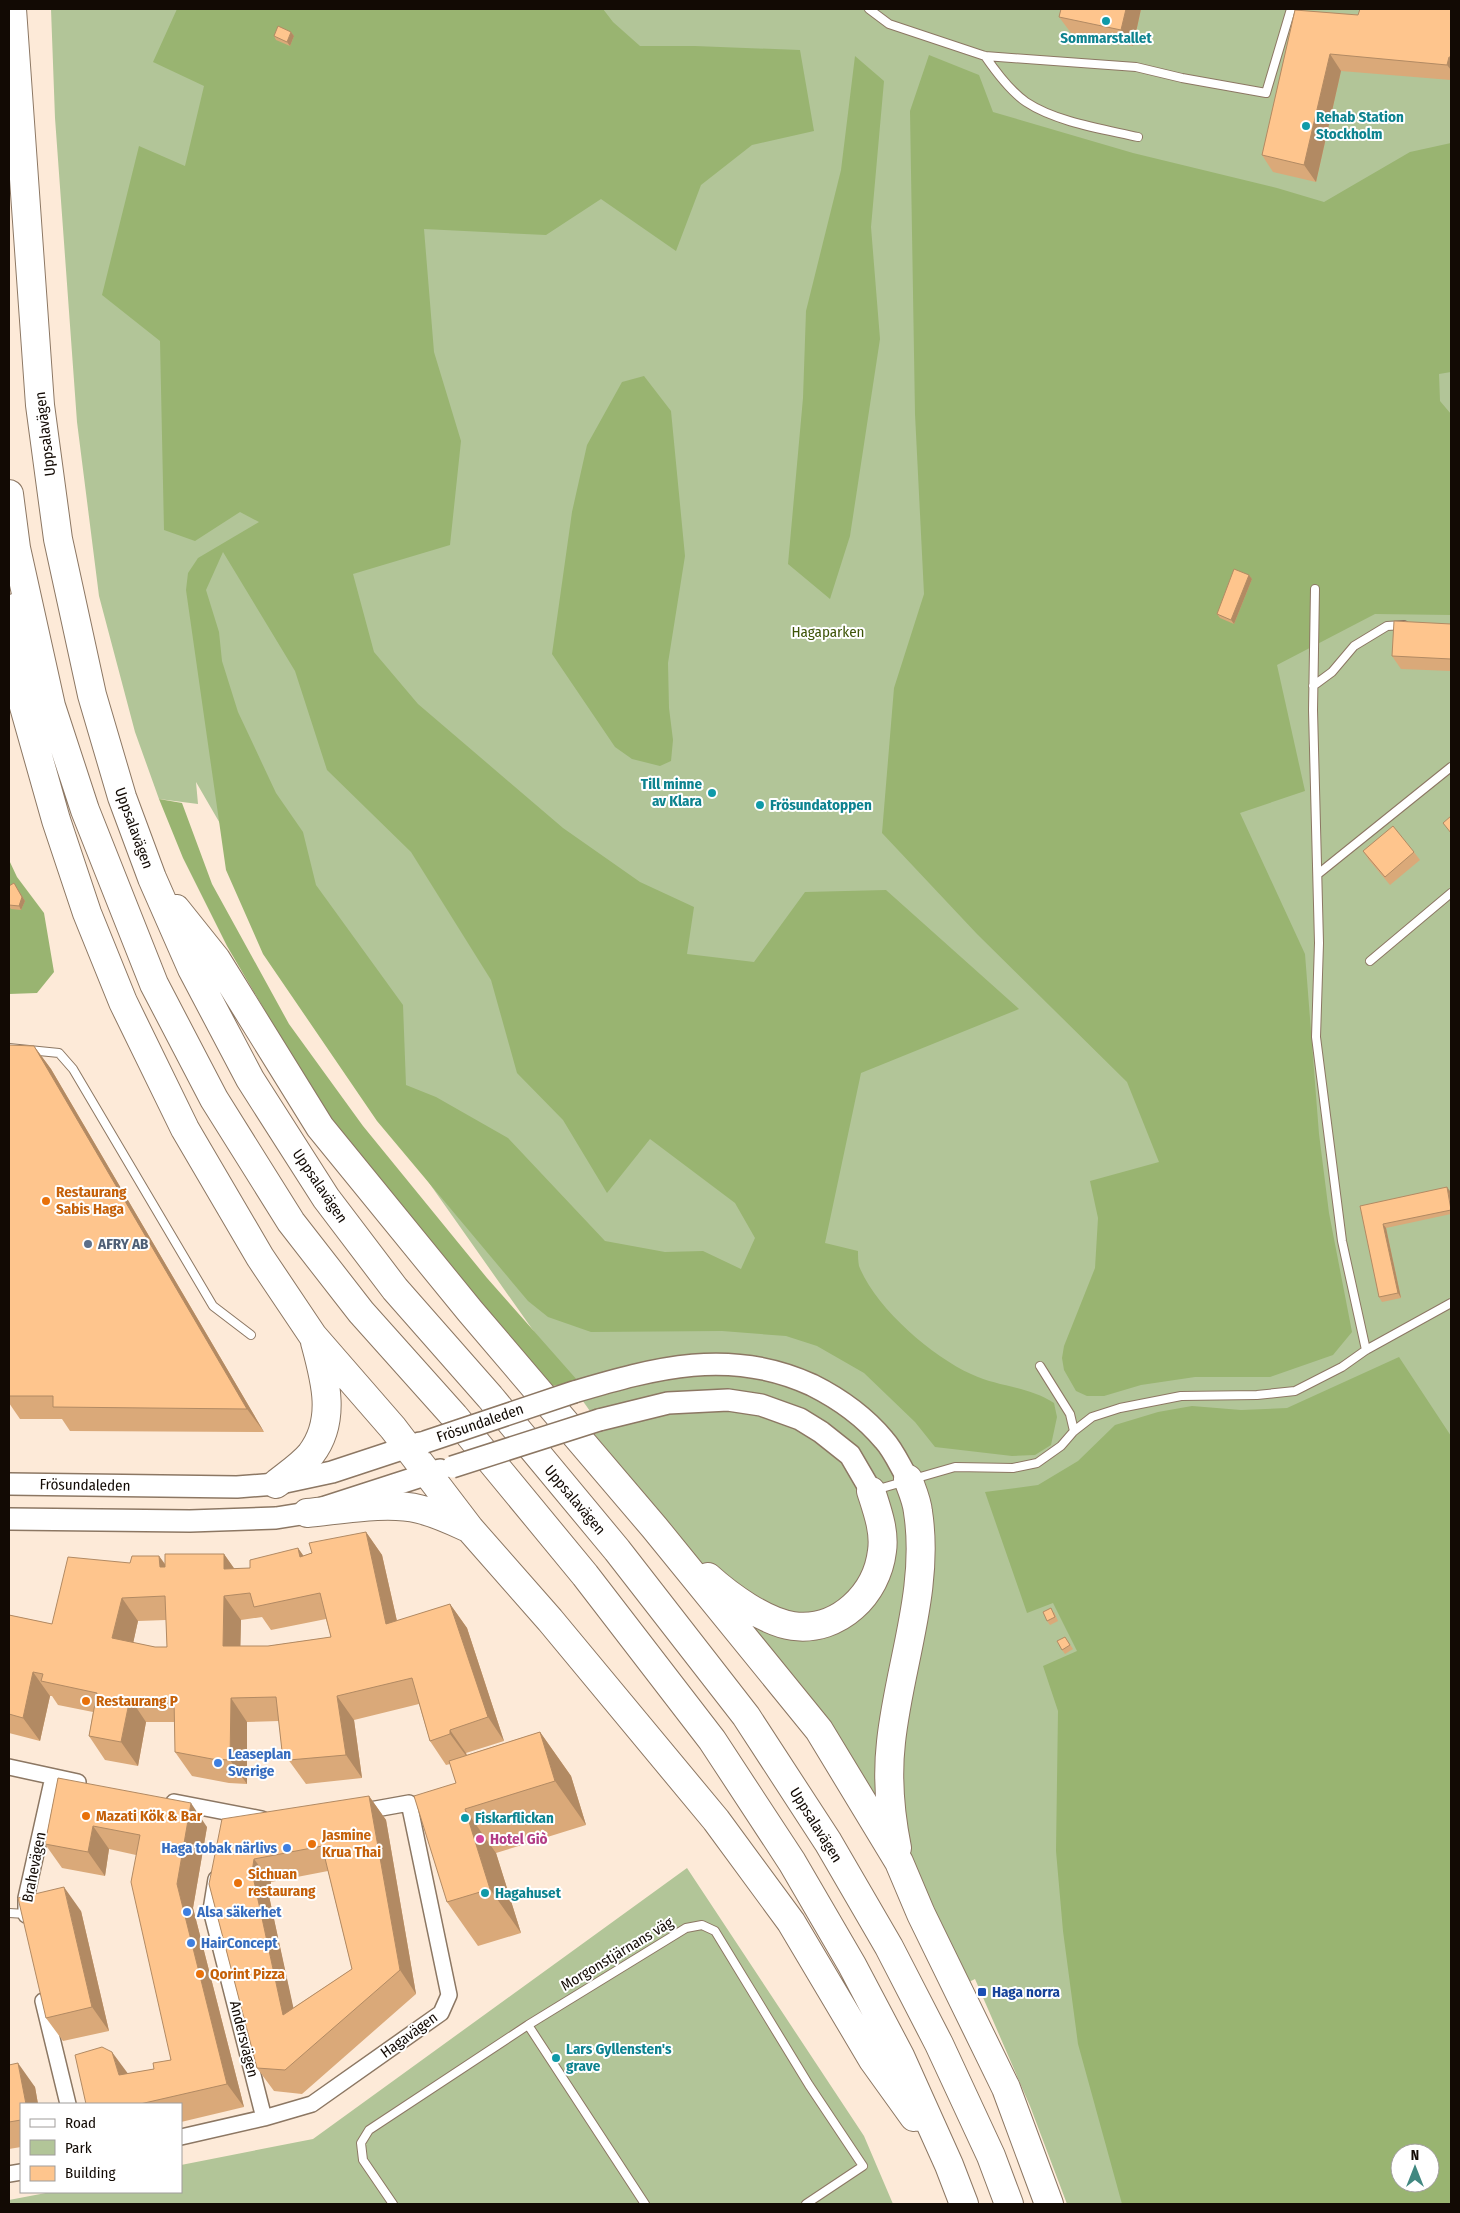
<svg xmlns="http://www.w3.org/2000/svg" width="1460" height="2213" font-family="'Fira Sans Condensed',sans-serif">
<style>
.green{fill:#b2c598;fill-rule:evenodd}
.forest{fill:#99b471;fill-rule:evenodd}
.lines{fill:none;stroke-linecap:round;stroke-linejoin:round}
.lane-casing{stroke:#8c7763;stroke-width:10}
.street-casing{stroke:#8c7763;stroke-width:18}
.secondary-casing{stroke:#8c7763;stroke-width:24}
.highway-casing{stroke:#8c7763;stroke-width:30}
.lane{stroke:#fff;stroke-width:8}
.street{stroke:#fff;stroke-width:15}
.secondary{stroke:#fff;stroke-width:21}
.highway{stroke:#fff;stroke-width:28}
.secondary-bridge-casing{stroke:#8c7763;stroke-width:24;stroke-linecap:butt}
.secondary-bridge{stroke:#fff;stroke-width:21}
.wall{fill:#daa979;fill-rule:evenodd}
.shaded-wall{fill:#b28a63}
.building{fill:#fec58d;stroke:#b28a63;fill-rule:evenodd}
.culture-dot{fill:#0f9aa8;stroke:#fff;stroke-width:2}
.food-dot{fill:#e8710a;stroke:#fff;stroke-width:2}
.service-dot{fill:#5c6f8a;stroke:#fff;stroke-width:2}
.shop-dot{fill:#3f7fe0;stroke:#fff;stroke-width:2}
.hotel-dot{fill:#d1479c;stroke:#fff;stroke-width:2}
.transit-dot{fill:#1a4fb4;stroke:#fff;stroke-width:2}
.labels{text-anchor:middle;stroke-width:4;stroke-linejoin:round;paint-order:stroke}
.culture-label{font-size:15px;font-weight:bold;fill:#0d838f;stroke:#fff;text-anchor:start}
.street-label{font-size:15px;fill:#120a04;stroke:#fff}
.park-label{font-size:15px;fill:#3e5508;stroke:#fff}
.food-label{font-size:15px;font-weight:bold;fill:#c56008;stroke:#fff;text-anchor:start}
.service-label{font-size:15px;font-weight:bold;fill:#4e5e75;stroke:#fff;text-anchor:start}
.shop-label{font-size:15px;font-weight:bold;fill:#366cbe;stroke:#fff;text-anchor:start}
.hotel-label{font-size:15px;font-weight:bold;fill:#b23c85;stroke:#fff;text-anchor:start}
.transit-label{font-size:15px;font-weight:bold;fill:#164399;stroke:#fff;text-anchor:start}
</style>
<rect width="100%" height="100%" fill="#fdead8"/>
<!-- green -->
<path class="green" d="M 51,9 L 1451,9 L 1451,2204 L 1067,2204 L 1030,2106 L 975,1979 L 969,1982 L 922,1891 L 918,1874 L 669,1523 L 594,1434 L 604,1431 L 427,1180 L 196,782 L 198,804 L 159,799 L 135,732 L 99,596 L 77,422 L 55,118 ZM 1400,2153 L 1430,2153 L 1430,2183 L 1400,2183 Z
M 687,1868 L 864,2136 L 893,2204 L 9,2204 L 9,2200 L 51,2192 L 181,2192 L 181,2165 L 313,2139 Z"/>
<!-- forest -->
<path class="forest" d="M 177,9 L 603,9 L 613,22 L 640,46 L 695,46 L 800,50 L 814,131 L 752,145 L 701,185 L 676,251 L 601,199 L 546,235 L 424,229 L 434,352 L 461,441 L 450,545 L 353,574 L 374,652 L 418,704 L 563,828 L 640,882 L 694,907 L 687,954 L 754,962 L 805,892 L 886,890 L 1019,1009 L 861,1073 L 825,1243 L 858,1251 C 858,1255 858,1261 859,1266 C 875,1307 931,1356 971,1374 C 998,1387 1028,1386 1054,1403 L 1057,1417 L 1051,1445 L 1035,1455 L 1012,1456 L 935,1447 L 915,1422 L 864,1373 L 817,1346 L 786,1336 L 722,1331 L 591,1332 L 548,1317 L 528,1301 L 377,1121 L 263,954 L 226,870 L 186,590 L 188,573 L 198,558 L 259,522 L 240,512 L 195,541 L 164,530 L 160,341 L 102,295 L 139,146 L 185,166 L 204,86 L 153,62 ZM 223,552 L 295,671 L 327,770 L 411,852 L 491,980 L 517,1073 L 563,1120 L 607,1193 L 650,1139 L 735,1203 L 755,1238 L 741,1269 L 703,1251 L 665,1252 L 605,1241 L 508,1138 L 436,1097 L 406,1085 L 403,1005 L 316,885 L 303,832 L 276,793 L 238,712 L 222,661 L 219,632 L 206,590 Z
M 929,55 L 979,75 L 993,112 L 1133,153 L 1277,188 L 1324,202 L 1410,152 L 1451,143 L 1451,372 L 1439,374 L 1440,401 L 1451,414 L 1451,615 L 1375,614 L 1277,665 L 1305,791 L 1240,813 L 1305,954 L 1319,1134 L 1329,1213 L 1352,1332 L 1333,1355 L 1270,1377 L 1195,1377 L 1141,1385 L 1104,1396 L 1087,1396 L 1076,1391 L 1064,1370 L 1062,1358 L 1064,1346 L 1095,1268 L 1098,1218 L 1090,1181 L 1159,1162 L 1127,1082 L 977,934 L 882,833 L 894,688 L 924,594 L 915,414 L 910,111 Z
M 855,56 L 884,81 L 871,227 L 880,339 L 850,536 L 830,599 L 788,564 L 803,398 L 806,311 L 841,170 Z
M 644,376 L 671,411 L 685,556 L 668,663 L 669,708 L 673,740 L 671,761 L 660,766 L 632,759 L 615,747 L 552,654 L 572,512 L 587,445 L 622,382 Z
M 159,799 L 182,803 L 212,884 L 289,1024 L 363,1126 L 487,1278 L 578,1381 L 553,1386 L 436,1254 L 336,1127 L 291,1055 L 227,946 L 183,858 Z
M 9,860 L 17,877 L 44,913 L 54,972 L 37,993 L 9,994 Z
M 1399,1357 L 1451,1436 L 1451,2204 L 1122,2204 L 1078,2044 L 1063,1931 L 1056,1851 L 1058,1711 L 1043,1666 L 1077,1651 L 1053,1603 L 1027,1613 L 985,1492 L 1038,1485 L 1078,1461 L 1115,1425 L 1158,1412 L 1192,1406 L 1241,1410 L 1287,1408 ZM 1400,2153 L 1430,2153 L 1430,2183 L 1400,2183 Z"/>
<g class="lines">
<!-- lane casing -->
<g class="lane-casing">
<path id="lane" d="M 869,9 L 889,24 L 985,56 L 1136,67 L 1182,78 L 1266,93 L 1291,9
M 985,56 C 996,72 1010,91 1026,102 C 1056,122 1103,129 1138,137
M 1315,589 L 1313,710 L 1319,943 L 1316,1037 L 1342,1241 L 1366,1350
M 1313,686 L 1332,672 L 1354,646 L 1387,626 L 1404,625
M 1318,874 L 1451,767
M 1370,961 L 1451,893
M 9,1048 L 59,1053 L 73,1069 L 213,1306 L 251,1335
M 1040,1366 L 1070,1414 L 1074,1431
M 875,1490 L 955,1467 L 1013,1468 L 1037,1463 L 1061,1446 L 1074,1431 L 1092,1417 L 1120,1408 L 1181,1396 L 1257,1395 L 1295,1391 L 1342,1367 L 1366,1350 L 1451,1303
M 9,1913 L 26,1914
M 528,2025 L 645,2204
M 393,2204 L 363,2160 L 361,2143 L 369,2130 L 528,2025 L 686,1928 L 702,1925 L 715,1931 L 809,2085 L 863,2166 L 806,2204"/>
</g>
<!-- street casing -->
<g class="street-casing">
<path id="street" d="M 9,1767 L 78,1782
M 174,1802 L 262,1819
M 216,1879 L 211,1910 L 264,2118
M 26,1915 L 26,1898 L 53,1777
M 43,2001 L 68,2104
M 181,2137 L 264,2118 L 312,2104 L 441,2013 L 449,1995 L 409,1803 L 359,1812
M 9,2174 L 21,2172"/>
</g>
<!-- secondary casing -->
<g class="secondary-casing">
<path id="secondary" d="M 574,1392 C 655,1368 730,1347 812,1385 C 840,1399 864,1416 884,1440 C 894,1451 900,1466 908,1479
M 599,1420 L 668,1403 L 728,1400 L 761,1405 L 800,1419 L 821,1432 L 850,1455 L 871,1491
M 9,1484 L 237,1487 L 276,1484 L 332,1472 L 420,1443
M 9,1519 L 190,1521 L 276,1518 L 307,1513 L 440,1470"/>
</g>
<!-- highway casing -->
<g class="highway-casing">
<path id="highway" d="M 12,9 L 40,405 L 58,539 L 92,695 L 122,797 L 152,878 L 192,969 L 250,1079 L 326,1198 L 395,1289 L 490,1397 L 617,1550 L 746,1716 L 828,1842 L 889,1947 L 939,2044 L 991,2156 L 1009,2204
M 9,494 L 16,548 L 51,706 L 85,810 L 154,984 L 214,1099 L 291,1222 L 361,1312 L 454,1416 L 585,1575 L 712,1740 L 792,1862 L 852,1965 L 900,2056 L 949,2165 L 964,2204
M 17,607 L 19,689 L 56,820 L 87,913 L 123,1002 L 185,1129 L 260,1257 L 313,1336 L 393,1428 L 470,1529 L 550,1620 L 716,1820 L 791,1922 L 873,2060 L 914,2117
M 176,909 L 216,959 L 320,1127 L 470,1311 L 654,1527 L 819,1730 L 899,1862 L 921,1914 L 1006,2088 L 1049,2204
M 276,1484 C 287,1475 302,1465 311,1454 C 337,1420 325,1379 315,1342
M 307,1513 C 340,1510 388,1501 419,1509 C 436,1513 451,1520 466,1527
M 708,1577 C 729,1596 765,1622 793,1626 C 839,1632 877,1594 882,1551 C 885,1531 877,1510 871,1491
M 897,1848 C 890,1813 887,1777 891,1742 C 899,1666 930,1589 918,1512 C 917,1501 912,1490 908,1479"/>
</g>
<!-- lane -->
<use href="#lane" class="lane"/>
<!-- street -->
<use href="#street" class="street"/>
<!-- secondary -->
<use href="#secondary" class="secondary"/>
<!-- highway -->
<use href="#highway" class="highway"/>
<!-- secondary-bridge casing -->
<g class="secondary-bridge-casing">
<path id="secondary-bridge" d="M 425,1442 L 574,1392
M 452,1467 L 599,1420"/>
</g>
<!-- secondary-bridge -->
<use href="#secondary-bridge" class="secondary-bridge"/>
</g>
<!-- wall -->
<path class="wall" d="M 1061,9 L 1141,9 L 1133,46 L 1071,33 L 1059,17 Z
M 1451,9 L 1451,80 L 1341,71 L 1316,182 L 1273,172 L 1262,155 L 1295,10 L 1358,15 Z
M 291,32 L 294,36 L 290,46 L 276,40 L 274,36 Z
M 1249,575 L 1252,579 L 1234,624 L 1220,618 L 1217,614 Z
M 1451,624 L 1451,671 L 1401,669 L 1392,656 Z
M 1363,851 L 1414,852 L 1420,860 L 1390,885 L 1369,860 Z
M 14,883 L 25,901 L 21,910 L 11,909 L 9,906 L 9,886 Z
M 9,1045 L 34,1046 L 51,1069 L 264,1432 L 70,1431 L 62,1419 L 20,1419 L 9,1403 Z
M 1450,1191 L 1451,1198 L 1451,1214 L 1386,1228 L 1401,1298 L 1382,1302 L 1379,1297 L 1360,1206 Z
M 366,1532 L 382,1555 L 397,1621 L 450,1604 L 467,1628 L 504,1741 L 466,1753 L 467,1755 L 540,1732 L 571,1776 L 586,1825 L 496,1853 L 521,1933 L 478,1946 L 447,1902 L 456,1783 L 450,1764 L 446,1765 L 430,1741 L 419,1704 L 354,1720 L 362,1778 L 306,1784 L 282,1751 L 279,1721 L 247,1722 L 247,1784 L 229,1783 L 192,1776 L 175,1752 L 175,1722 L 146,1722 L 138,1766 L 105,1760 L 89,1736 L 93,1712 L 58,1705 L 52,1696 L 50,1696 L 40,1741 L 9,1733 L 9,1615 L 52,1624 L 130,1563 L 159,1556 L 165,1564 L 224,1554 L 234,1569 L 250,1568 L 298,1548 L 303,1556 ZM 262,1617 L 271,1630 L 326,1619 L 331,1637 L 268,1646 L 240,1646 L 241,1620 ZM 166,1620 L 167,1647 L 155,1647 L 133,1643 L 138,1621 Z
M 1054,1612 L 1058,1621 L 1050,1625 L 1047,1621 Z
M 1065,1637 L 1073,1649 L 1065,1654 L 1062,1650 Z
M 58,1778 L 207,1827 L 193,1908 L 244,2107 L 181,2122 L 181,2104 L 86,2104 L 128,2074 L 154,2069 L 171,2060 L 136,1855 L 109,1849 L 105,1876 L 62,1868 L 45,1844 Z
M 369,1796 L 386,1820 L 416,1994 L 302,2094 L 274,2091 L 257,2068 L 209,1884 ZM 328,1871 L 352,1969 L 293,2008 L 269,1896 L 271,1882 Z
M 81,1911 L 109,2031 L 63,2041 L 46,2018 Z
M 9,2065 L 35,2087 L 38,2104 L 21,2104 L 21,2147 L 9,2149 Z"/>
<!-- shaded-wall -->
<path class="shaded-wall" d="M 1126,9 L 1141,9 L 1133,46 L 1121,30 Z
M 291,32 L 294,36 L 290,46 L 287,42 Z
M 1330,54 L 1341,71 L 1316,182 L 1304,165 Z
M 1449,57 L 1451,60 L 1451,70 L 1447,65 Z
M 1249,575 L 1252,579 L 1234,624 L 1231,620 Z
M 14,883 L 25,901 L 21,910 L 19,906 Z
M 34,1046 L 51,1069 L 264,1432 L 247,1409 Z
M 1447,1187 L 1450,1191 L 1451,1198 L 1451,1207 Z
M 1383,1224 L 1386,1228 L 1401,1298 L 1398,1293 Z
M 366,1532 L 382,1555 L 403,1648 L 386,1624 Z
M 298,1548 L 315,1572 L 300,1557 Z
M 224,1554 L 241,1578 L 224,1569 Z
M 159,1556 L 176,1580 L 160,1567 Z
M 224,1596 L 241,1620 L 240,1669 L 223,1646 Z
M 122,1598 L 138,1621 L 129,1662 L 112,1638 Z
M 450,1604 L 467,1628 L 504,1741 L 488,1717 Z
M 33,1672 L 50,1696 L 40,1741 L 23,1718 Z
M 337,1696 L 354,1720 L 362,1778 L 346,1755 Z
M 130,1698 L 146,1722 L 138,1766 L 121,1742 Z
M 231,1698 L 247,1722 L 247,1784 L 230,1760 Z
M 450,1730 L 466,1753 L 467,1757 L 450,1734 Z
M 540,1732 L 571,1776 L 586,1825 L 555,1781 Z
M 369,1796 L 386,1820 L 416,1994 L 400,1970 Z
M 191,1803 L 207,1827 L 193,1908 L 244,2107 L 227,2084 L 177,1884 Z
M 465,1809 L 496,1853 L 521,1933 L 490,1889 Z
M 93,1826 L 109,1849 L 105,1876 L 88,1852 Z
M 254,1859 L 271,1882 L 269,1896 L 300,2038 L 283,2015 L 252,1872 Z
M 64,1887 L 81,1911 L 109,2031 L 92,2007 Z
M 112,2052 L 129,2075 L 119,2075 Z
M 18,2063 L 35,2087 L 38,2104 L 26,2104 Z"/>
<!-- building -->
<path class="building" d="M 1061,9 L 1126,9 L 1121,30 L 1059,17 Z
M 1360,9 L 1451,9 L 1451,57 L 1449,57 L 1447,65 L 1330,54 L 1304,165 L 1262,155 L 1295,10 L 1358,15 Z
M 278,26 L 291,32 L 287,42 L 274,36 Z
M 1234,569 L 1249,575 L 1231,620 L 1217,614 Z
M 1394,621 L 1451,624 L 1451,659 L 1392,656 Z
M 1451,816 L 1451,833 L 1443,823 Z
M 1393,826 L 1414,852 L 1385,877 L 1363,851 Z
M 14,883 L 22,897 L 19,906 L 9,905 L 9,886 Z
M 9,1045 L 34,1046 L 247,1409 L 53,1407 L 53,1396 L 9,1396 Z
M 1447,1187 L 1451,1210 L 1383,1224 L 1398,1293 L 1379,1297 L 1360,1206 Z
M 366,1532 L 386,1624 L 450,1604 L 488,1717 L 450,1730 L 450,1734 L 430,1741 L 412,1678 L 337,1696 L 346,1755 L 289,1760 L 288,1750 L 282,1751 L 276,1697 L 231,1698 L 230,1760 L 212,1759 L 175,1752 L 174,1698 L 130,1698 L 121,1742 L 89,1736 L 97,1693 L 41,1681 L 43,1674 L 33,1672 L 23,1718 L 9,1714 L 9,1615 L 52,1624 L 68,1557 L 130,1563 L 132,1556 L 159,1556 L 160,1567 L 165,1567 L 165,1554 L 224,1554 L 224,1569 L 250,1568 L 250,1560 L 298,1548 L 300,1557 L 312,1553 L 309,1543 ZM 250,1593 L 254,1607 L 320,1593 L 331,1637 L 268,1646 L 223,1646 L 224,1596 ZM 165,1596 L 167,1647 L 155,1647 L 112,1638 L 122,1598 Z
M 1051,1608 L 1055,1617 L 1047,1621 L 1043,1612 Z
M 1065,1637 L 1070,1645 L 1062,1650 L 1057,1641 Z
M 540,1732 L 555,1781 L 465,1809 L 490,1889 L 447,1902 L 414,1796 L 456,1783 L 449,1761 Z
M 58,1778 L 191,1803 L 177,1884 L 227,2084 L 140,2104 L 86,2104 L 75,2055 L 102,2047 L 112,2052 L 119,2075 L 154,2069 L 153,2063 L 171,2060 L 131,1882 L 140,1835 L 93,1826 L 88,1852 L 45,1844 Z
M 369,1796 L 400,1970 L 285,2070 L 257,2068 L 209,1884 L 222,1819 ZM 322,1846 L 352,1969 L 283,2015 L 252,1872 L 254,1859 Z
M 64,1887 L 92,2007 L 46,2018 L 18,1898 Z
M 18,2063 L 26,2104 L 21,2104 L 21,2120 L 9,2122 L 9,2065 Z"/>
<!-- markers -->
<g class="culture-dot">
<circle cx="1106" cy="21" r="5"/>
<circle cx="1306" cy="126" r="5"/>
<circle cx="712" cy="793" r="5"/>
<circle cx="760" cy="805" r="5"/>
<circle cx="465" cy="1818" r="5"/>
<circle cx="485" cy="1893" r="5"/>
<circle cx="556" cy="2058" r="5"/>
</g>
<g class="food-dot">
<circle cx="46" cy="1201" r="5"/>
<circle cx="86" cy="1701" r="5"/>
<circle cx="86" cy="1816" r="5"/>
<circle cx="312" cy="1844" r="5"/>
<circle cx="238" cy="1883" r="5"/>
<circle cx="200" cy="1974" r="5"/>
</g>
<circle class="service-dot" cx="88" cy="1244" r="5"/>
<g class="shop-dot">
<circle cx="218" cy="1763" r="5"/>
<circle cx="287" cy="1848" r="5"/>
<circle cx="187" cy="1912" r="5"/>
<circle cx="191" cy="1943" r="5"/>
</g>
<circle class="hotel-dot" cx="480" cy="1839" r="5"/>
<rect class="transit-dot" x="977" y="1987" width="10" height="10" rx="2.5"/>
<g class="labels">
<!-- culture labels -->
<g class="culture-label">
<text x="1106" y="43" text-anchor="middle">Sommarstallet</text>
<text x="1316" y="122">Rehab Station<tspan x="1316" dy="17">Stockholm</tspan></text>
<text x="702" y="789" text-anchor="end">Till minne<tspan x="702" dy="17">av Klara</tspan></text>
<text x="770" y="810">Frösundatoppen</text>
<text x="475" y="1823">Fiskarflickan</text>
<text x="495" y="1898">Hagahuset</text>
<text x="566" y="2054">Lars Gyllensten's<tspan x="566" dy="17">grave</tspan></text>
</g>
<!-- street labels -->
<g class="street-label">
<text transform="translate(45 434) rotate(-97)" y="5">Uppsalavägen</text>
<text transform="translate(134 828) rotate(70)" y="5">Uppsalavägen</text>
<text transform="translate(320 1186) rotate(56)" y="5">Uppsalavägen</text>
<text transform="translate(480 1423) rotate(-19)" y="5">Frösundaleden</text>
<text transform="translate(85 1485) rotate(1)" y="5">Frösundaleden</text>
<text transform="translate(575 1500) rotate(50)" y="5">Uppsalavägen</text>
<text transform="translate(816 1825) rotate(58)" y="5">Uppsalavägen</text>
<text transform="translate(34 1867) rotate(-79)" y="5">Brahevägen</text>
<text transform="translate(617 1954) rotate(-31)" y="5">Morgonstjärnans väg</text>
<text transform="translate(409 2035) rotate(-36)" y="5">Hagavägen</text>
<text transform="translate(244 2039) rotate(76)" y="5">Andersvägen</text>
</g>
<!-- park labels -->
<g class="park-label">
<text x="828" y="637">Hagaparken</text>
</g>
<!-- food labels -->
<g class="food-label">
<text x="56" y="1197">Restaurang<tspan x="56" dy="17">Sabis Haga</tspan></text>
<text x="96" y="1706">Restaurang P</text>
<text x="96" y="1821">Mazati Kök &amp; Bar</text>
<text x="322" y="1840">Jasmine<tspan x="322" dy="17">Krua Thai</tspan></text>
<text x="248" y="1879">Sichuan<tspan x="248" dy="17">restaurang</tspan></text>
<text x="210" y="1979">Qorint Pizza</text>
</g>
<!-- service labels -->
<g class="service-label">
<text x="98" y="1249">AFRY AB</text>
</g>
<!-- shop labels -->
<g class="shop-label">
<text x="228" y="1759">Leaseplan<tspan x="228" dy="17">Sverige</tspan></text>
<text x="277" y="1853" text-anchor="end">Haga tobak närlivs</text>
<text x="197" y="1917">Alsa säkerhet</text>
<text x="201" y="1948">HairConcept</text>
</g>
<!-- hotel labels -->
<g class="hotel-label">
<text x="490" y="1844">Hotel Giò</text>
</g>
<!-- transit labels -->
<g class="transit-label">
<text x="992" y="1997">Haga norra</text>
</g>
</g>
<!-- border -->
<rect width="1460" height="2213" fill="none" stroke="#120a04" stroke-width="20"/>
<!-- legend -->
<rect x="20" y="2103" width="162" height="90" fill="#ffffff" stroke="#a09d9b"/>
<rect x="30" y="2119" width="25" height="8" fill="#ffffff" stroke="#a09d9b"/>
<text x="65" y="2128" font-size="15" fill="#120a04">Road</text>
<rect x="30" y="2140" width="25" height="15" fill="#b2c598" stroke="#a09d9b"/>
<text x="65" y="2153" font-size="15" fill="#120a04">Park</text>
<rect x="30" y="2166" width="25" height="15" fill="#fec58d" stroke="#a09d9b"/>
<text x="65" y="2178" font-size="15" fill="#120a04">Building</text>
<!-- north arrow -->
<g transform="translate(1415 2168)"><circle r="24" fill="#ffffff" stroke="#a09d9b"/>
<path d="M0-4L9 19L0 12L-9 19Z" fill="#418881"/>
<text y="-8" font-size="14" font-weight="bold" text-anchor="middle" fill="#120a04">N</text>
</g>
</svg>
